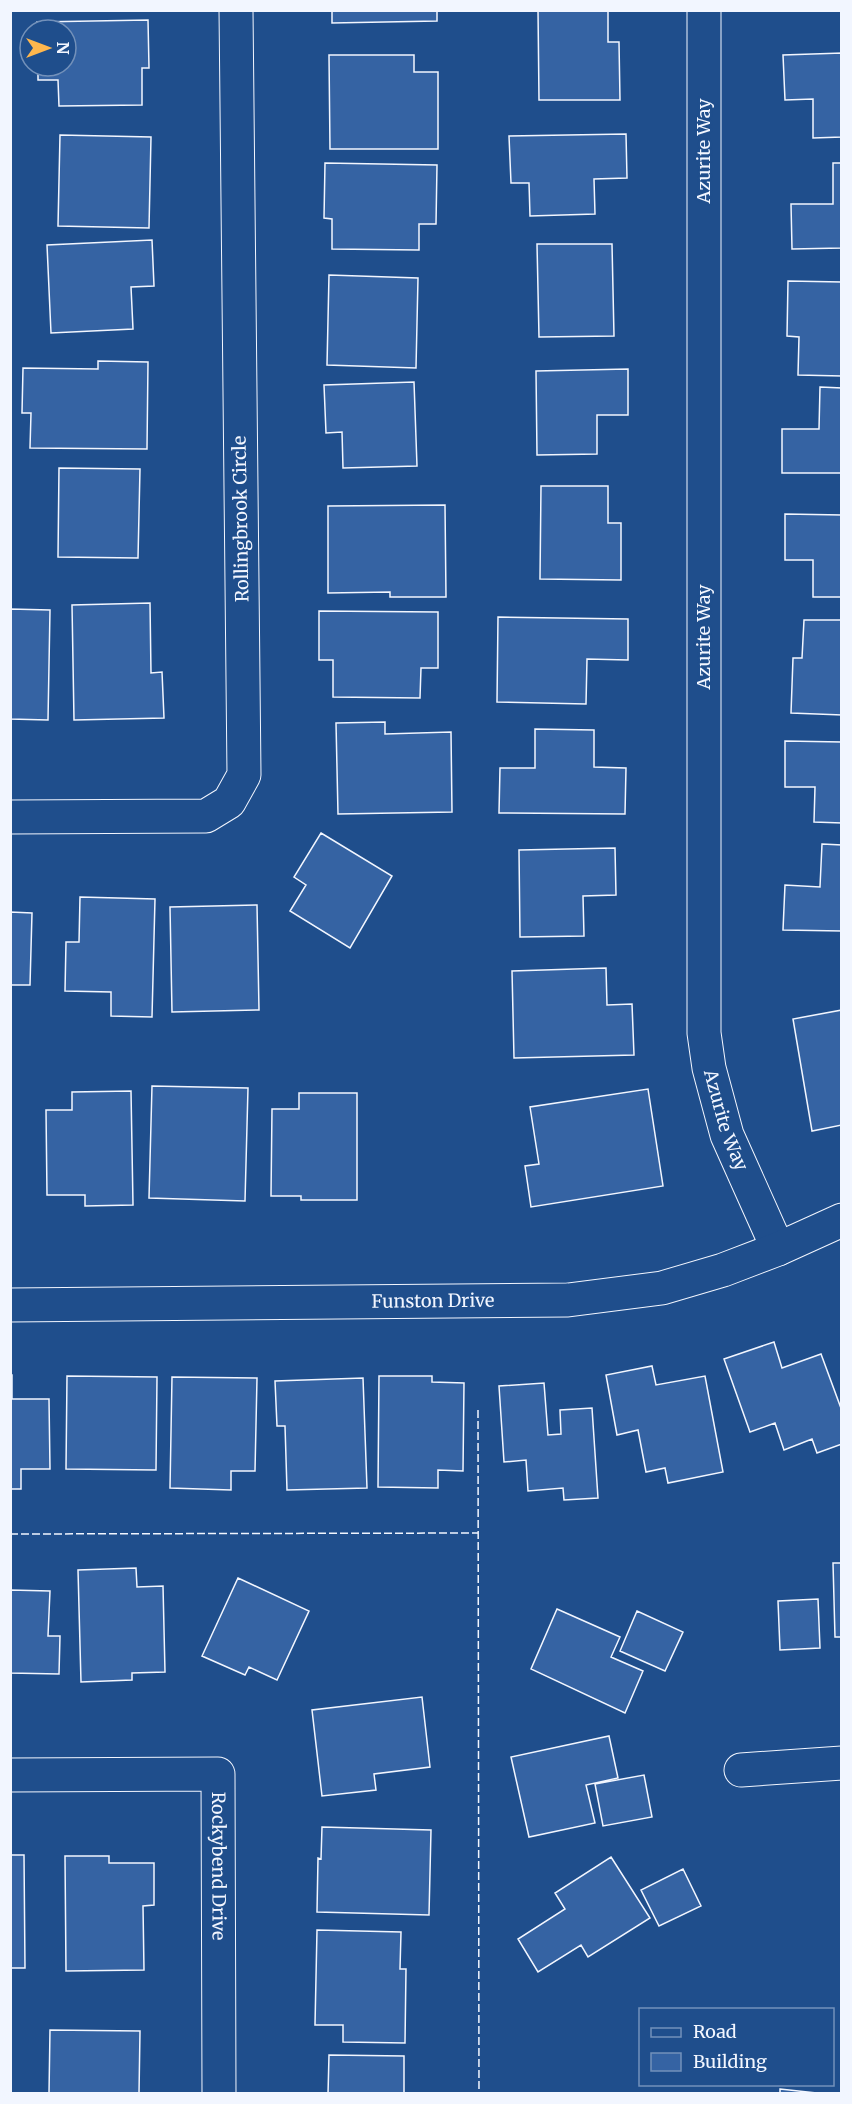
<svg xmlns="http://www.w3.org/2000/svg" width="852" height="2104" font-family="Merriweather,serif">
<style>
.building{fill:#3563a3;stroke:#f2f6ff;stroke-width:1.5}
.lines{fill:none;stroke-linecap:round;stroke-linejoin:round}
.minor-casing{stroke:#f2f6ff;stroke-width:35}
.minor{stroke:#1f4e8c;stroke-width:33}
.fence{stroke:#f2f6ff;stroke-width:1.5;stroke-dasharray:8 3;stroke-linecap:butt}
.labels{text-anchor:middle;stroke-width:4.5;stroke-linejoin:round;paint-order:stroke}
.street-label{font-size:18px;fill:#f2f6ff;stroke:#1f4e8c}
</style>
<rect width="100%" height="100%" fill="#1f4e8c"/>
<!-- building -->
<path class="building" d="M 332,10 L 437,10 L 437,21 L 332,23 Z
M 538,10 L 608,10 L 608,42 L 619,42 L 620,100 L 539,100 Z
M 148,20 L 149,68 L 142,68 L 142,105 L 59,106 L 58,80 L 38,80 L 38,66 L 66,66 L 66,30 L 37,30 L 37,22 Z
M 842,53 L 842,137 L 813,138 L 813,99 L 785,100 L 783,55 Z
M 329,55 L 414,55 L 414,72 L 438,72 L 438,149 L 330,149 Z
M 626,134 L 627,178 L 594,179 L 595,214 L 530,216 L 529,183 L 511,183 L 509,136 Z
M 60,135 L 151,137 L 149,228 L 58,226 Z
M 325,163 L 437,165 L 436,224 L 419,224 L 419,250 L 332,249 L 332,219 L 324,218 Z
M 833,163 L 842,163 L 842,248 L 792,249 L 791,204 L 833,204 Z
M 152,240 L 154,286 L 131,287 L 133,329 L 51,333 L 47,245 Z
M 537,244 L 612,244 L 614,336 L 539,337 Z
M 329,275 L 418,278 L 416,368 L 327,365 Z
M 788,281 L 842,282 L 842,376 L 798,375 L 799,337 L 787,336 Z
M 98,361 L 148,362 L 147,449 L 30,448 L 31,413 L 22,413 L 23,368 L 98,369 Z
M 628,369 L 628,415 L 597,415 L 597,454 L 537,455 L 536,371 Z
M 414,382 L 417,466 L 343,468 L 342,432 L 326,433 L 324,385 Z
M 820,387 L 842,388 L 842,473 L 782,473 L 782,429 L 819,429 Z
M 59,468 L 140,469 L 138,558 L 58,557 Z
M 541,486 L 608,486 L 608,523 L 621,523 L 621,580 L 540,579 Z
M 445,505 L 446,597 L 390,597 L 390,592 L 328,593 L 328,506 Z
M 785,514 L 842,515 L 842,597 L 813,597 L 813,560 L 785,560 Z
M 150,603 L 151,673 L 162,672 L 164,718 L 74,720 L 72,605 Z
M 10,609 L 50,610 L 48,720 L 10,719 Z
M 319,611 L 438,612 L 438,668 L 421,668 L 420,698 L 333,697 L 333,660 L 319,660 Z
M 498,617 L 628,619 L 628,660 L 587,659 L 586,704 L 497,702 Z
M 804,620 L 842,620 L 842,715 L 791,713 L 793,658 L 802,658 Z
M 385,722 L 385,734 L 451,732 L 452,812 L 338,814 L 336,723 Z
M 535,729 L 594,730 L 594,767 L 626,768 L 625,814 L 499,813 L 500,768 L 535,768 Z
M 785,741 L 842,742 L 842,823 L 814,822 L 815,787 L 785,787 Z
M 321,833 L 392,876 L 350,948 L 290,911 L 306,885 L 294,877 Z
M 822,844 L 842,845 L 842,931 L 783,930 L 785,885 L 820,887 Z
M 615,848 L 616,895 L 583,896 L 584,936 L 520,937 L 519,850 Z
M 80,897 L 155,899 L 152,1017 L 111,1016 L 111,992 L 65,991 L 66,942 L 79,942 Z
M 257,905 L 259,1010 L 172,1012 L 170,907 Z
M 10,912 L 32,913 L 30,985 L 10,985 Z
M 606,968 L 607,1005 L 632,1004 L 634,1055 L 514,1058 L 512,971 Z
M 842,1010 L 842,1125 L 812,1131 L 793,1019 Z
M 152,1086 L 248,1088 L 245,1201 L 149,1198 Z
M 648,1089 L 663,1186 L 531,1207 L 525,1166 L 539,1164 L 530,1107 Z
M 131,1091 L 133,1205 L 85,1206 L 85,1195 L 47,1195 L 46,1110 L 72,1110 L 72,1092 Z
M 299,1093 L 357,1093 L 357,1200 L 301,1200 L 301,1196 L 271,1196 L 272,1109 L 299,1109 Z
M 774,1342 L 782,1368 L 821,1354 L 842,1411 L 842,1444 L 817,1453 L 812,1439 L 784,1450 L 775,1423 L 750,1432 L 724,1359 Z
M 652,1366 L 656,1385 L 705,1376 L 723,1472 L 668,1483 L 665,1468 L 646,1472 L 638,1430 L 617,1435 L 606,1375 Z
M 10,1375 L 12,1375 L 12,1399 L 49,1399 L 50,1469 L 21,1469 L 21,1489 L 10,1489 Z
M 67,1376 L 157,1377 L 156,1470 L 66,1469 Z
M 379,1376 L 432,1376 L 432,1382 L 464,1383 L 463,1471 L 438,1470 L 438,1488 L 378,1487 Z
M 172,1377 L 257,1378 L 255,1471 L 231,1471 L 231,1490 L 170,1488 Z
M 363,1378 L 367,1488 L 287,1490 L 285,1426 L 277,1426 L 275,1381 Z
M 544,1383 L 548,1435 L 561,1434 L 560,1410 L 592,1408 L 598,1498 L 564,1500 L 563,1488 L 528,1491 L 526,1460 L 504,1462 L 499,1386 Z
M 833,1563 L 842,1563 L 842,1637 L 835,1637 Z
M 136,1568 L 137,1587 L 163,1586 L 165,1672 L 132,1673 L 132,1680 L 81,1682 L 78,1570 Z
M 238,1578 L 309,1611 L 277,1680 L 249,1667 L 245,1675 L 202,1656 Z
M 10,1590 L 50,1591 L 48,1636 L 60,1636 L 59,1674 L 10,1673 Z
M 818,1599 L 820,1648 L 780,1650 L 778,1601 Z
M 557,1609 L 620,1637 L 611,1657 L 643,1671 L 625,1713 L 531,1669 Z
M 637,1611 L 683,1632 L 665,1671 L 620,1651 Z
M 422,1697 L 430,1767 L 374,1774 L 376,1790 L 322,1796 L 312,1710 Z
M 609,1736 L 618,1778 L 586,1785 L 595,1823 L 529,1837 L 511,1757 Z
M 644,1775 L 652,1817 L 603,1826 L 595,1784 Z
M 322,1827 L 431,1830 L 429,1915 L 317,1912 L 318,1858 L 321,1859 Z
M 10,1855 L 24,1855 L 25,1968 L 10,1968 Z
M 65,1856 L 109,1856 L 109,1863 L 154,1863 L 154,1905 L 143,1906 L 144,1970 L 66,1971 Z
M 611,1857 L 650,1918 L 588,1957 L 581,1945 L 538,1972 L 518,1939 L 565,1909 L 555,1893 Z
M 683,1869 L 701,1906 L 659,1926 L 641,1890 Z
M 317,1930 L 401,1932 L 400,1969 L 406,1969 L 405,2043 L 343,2042 L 343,2025 L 315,2025 Z
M 50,2030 L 140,2031 L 139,2094 L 49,2094 Z
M 329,2055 L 404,2056 L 404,2094 L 328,2094 Z
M 780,2089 L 826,2094 L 780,2094 Z"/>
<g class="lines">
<!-- minor casing -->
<g class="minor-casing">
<g id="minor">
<path id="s1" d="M 704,10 L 704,1033 L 709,1068 L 727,1135 L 778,1249"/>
<path d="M 10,817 L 206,816 L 229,802 L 244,775 L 236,10"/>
<path id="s2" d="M 10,1305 L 568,1300 L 662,1288 L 723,1270 L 778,1249 L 842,1220"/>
<path d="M 741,1770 L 842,1763"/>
<path id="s3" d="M 10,1775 L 218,1774 L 219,2094"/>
</g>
</g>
<!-- minor -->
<use href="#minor" class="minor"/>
<!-- fence -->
<path class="fence" d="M 478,1410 L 479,2094
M 10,1534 L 478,1533"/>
</g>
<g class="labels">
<!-- street labels -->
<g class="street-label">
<text transform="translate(704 151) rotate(-90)" y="6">Azurite Way</text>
<text transform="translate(241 519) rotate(-91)" y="6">Rollingbrook Circle</text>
<text transform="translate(704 637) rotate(-90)" y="6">Azurite Way</text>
<text dy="6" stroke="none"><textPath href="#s1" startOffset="1113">Azurite Way</textPath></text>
<text dy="6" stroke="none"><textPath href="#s2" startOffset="423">Funston Drive</textPath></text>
<text dy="6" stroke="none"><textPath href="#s3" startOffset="300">Rockybend Drive</textPath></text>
</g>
</g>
<!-- border -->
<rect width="852" height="2104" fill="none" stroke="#f2f6ff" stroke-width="24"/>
<!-- legend -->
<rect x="639" y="2008" width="195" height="78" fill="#1f4e8c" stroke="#7391ba" stroke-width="1.5"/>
<rect x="651" y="2028" width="30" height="9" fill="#1f4e8c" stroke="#7391ba" stroke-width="1.5"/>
<text x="693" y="2038" font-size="18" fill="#f2f6ff">Road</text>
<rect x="651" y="2053" width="30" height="18" fill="#3563a3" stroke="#7391ba" stroke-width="1.5"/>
<text x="693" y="2068" font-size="18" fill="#f2f6ff">Building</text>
<!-- north arrow -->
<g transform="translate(48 48) rotate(90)"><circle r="28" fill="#1f4e8c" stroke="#7391ba" stroke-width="1.5"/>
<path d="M0-4.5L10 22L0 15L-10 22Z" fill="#ffb74d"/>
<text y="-9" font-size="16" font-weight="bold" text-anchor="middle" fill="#f2f6ff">N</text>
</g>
</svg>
